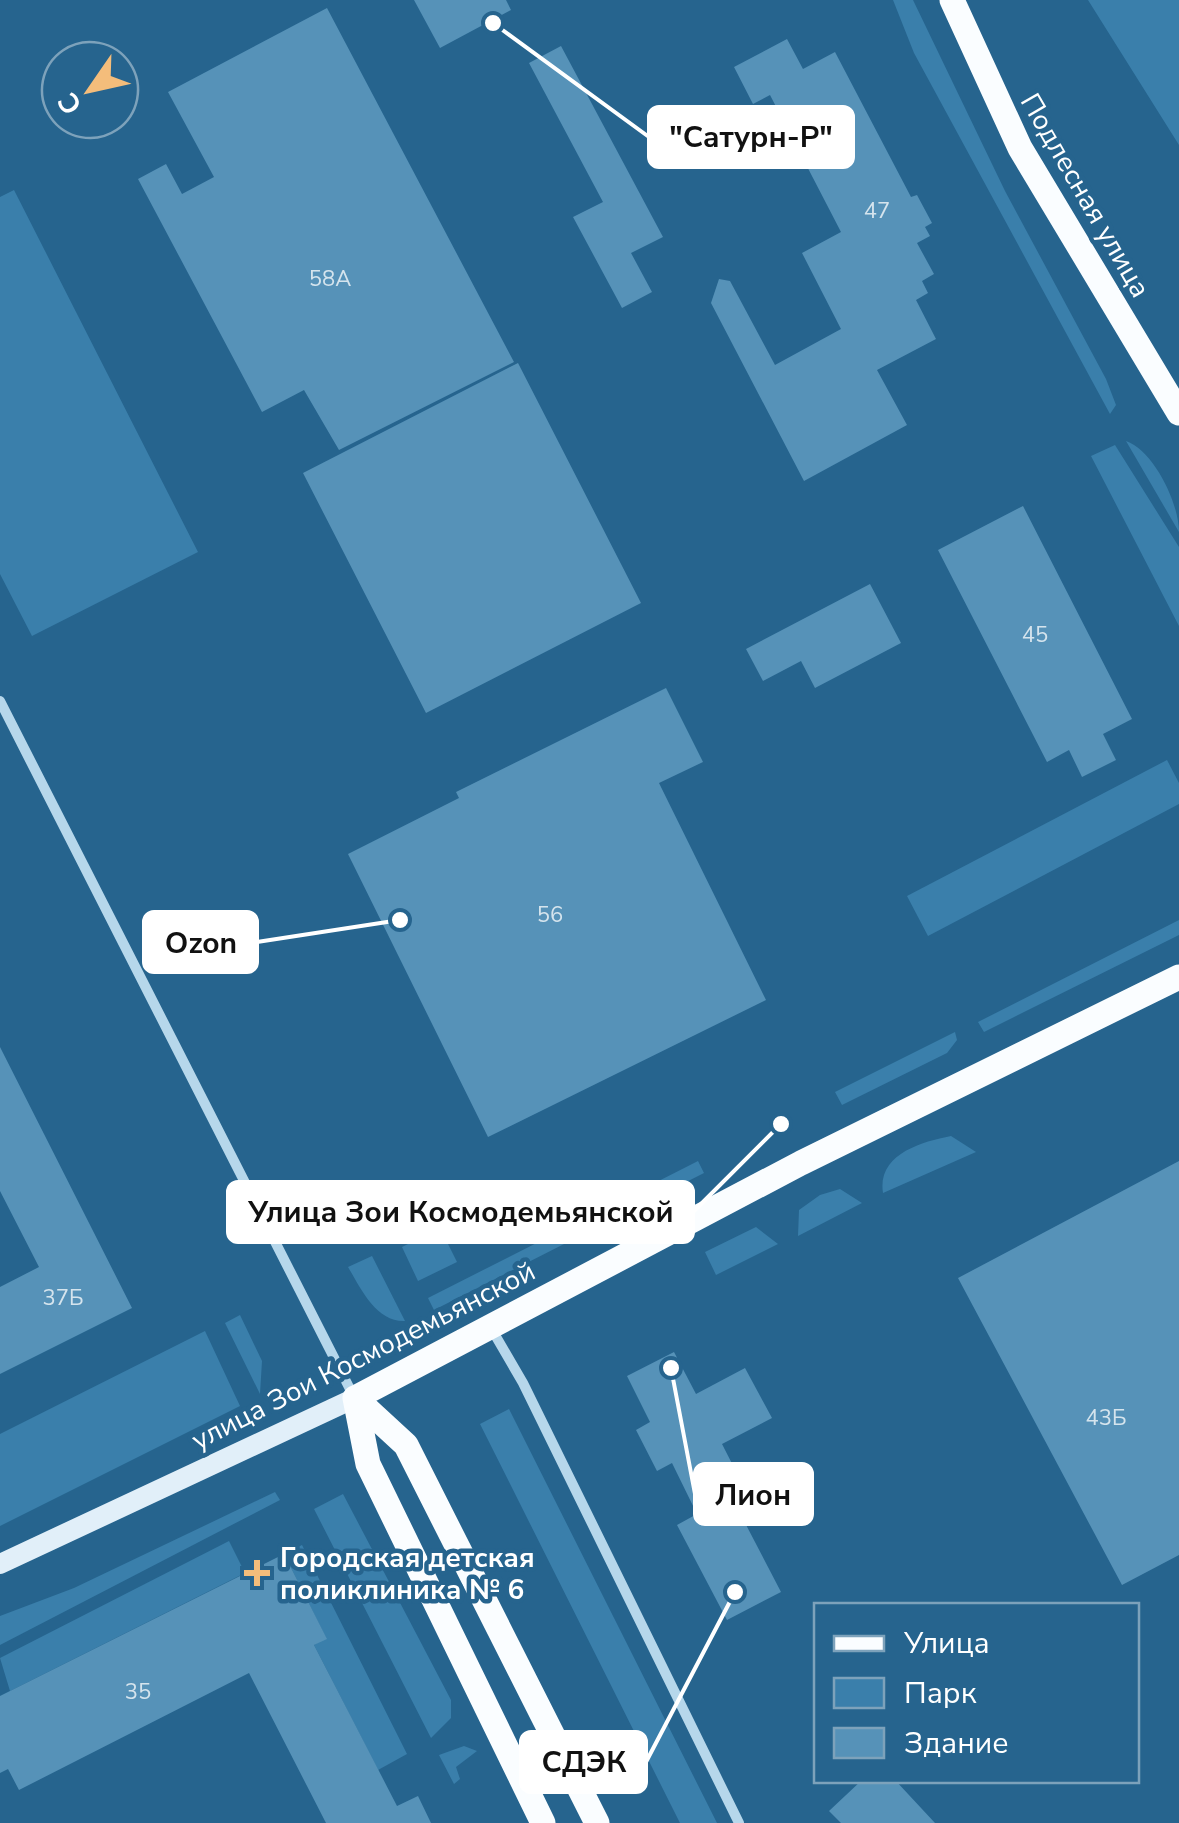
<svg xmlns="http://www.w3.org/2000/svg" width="1179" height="1823" font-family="'Nunito Sans',sans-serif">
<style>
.green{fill:#3a7fab}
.building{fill:#5692b8}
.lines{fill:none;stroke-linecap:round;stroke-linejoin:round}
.minor{stroke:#b6d7eb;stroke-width:10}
.secondary{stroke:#e1eff9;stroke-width:20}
.primary{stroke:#fafdff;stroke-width:25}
.poi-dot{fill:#f4bd7b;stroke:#26648e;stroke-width:4}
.labels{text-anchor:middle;stroke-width:9;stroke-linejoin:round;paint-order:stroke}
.number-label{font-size:22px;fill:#d5e4ed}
.street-label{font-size:28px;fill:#fff;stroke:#26648e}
.poi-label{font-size:28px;font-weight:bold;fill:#fff;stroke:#26648e;text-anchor:start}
.leader{fill:none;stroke:#fff;stroke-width:4}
.callout-dot{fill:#fff;stroke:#26648e;stroke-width:4}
.callout{fill:#fff;stroke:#fff;stroke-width:4}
.callout-label{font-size:30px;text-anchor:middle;font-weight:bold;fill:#111}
</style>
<rect width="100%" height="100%" fill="#26648e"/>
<!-- green -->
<path class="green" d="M 893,0 L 913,0 L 1005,191 L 1106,379 L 1116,405 L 1110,414 L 914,53 Z
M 1088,0 L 1179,0 L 1179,145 Z
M 14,190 L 198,552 L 32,636 L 0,574 L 0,197 Z
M 1126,441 C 1154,451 1179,503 1179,532 Z
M 1115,445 L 1179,547 L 1179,626 L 1091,456 Z
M 1167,760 L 1179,783 L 1179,804 L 928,936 L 907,896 Z
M 1179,920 L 1179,935 L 984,1032 L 978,1022 Z
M 955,1032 L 957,1040 L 947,1053 L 842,1105 L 835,1092 Z
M 951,1136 L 976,1152 L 883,1193 C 877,1155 920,1142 951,1136 Z
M 698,1161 L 704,1173 L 434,1310 L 428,1298 Z
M 840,1189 L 862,1203 L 798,1236 L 799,1210 L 820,1195 Z
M 756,1227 L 778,1244 L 716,1275 L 705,1252 Z
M 440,1228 L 457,1262 L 418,1281 L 402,1247 Z
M 372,1256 L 405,1321 C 376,1322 361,1289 348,1267 Z
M 240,1315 L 262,1361 L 260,1394 L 225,1323 Z
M 205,1331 L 240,1406 L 0,1526 L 0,1434 Z
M 509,1409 L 717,1823 L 680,1823 L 480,1424 Z
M 275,1492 L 280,1500 L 0,1645 L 0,1616 L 74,1588 Z
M 343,1494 L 451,1700 L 451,1718 L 431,1738 L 314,1509 Z
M 229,1541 L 245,1573 L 10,1691 L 0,1658 Z
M 302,1545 L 407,1754 L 378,1770 L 314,1645 L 326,1638 L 284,1554 Z
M 464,1746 L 477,1751 L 456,1767 L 460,1779 L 454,1784 L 439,1755 Z"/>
<!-- building -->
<path class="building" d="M 414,0 L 506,0 L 511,10 L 440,48 Z
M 327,8 L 514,362 L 339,450 L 304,390 L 262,412 L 138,179 L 166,164 L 182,194 L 214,177 L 168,92 Z
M 787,39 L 803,69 L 835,52 L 911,197 L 917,195 L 932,223 L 925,227 L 930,236 L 917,243 L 934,274 L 922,281 L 928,293 L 916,300 L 936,339 L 877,370 L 907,425 L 804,481 L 711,303 L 719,279 L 730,281 L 775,365 L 841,329 L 802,253 L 841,232 L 770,95 L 753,104 L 734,67 Z
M 561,46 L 663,237 L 631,253 L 652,292 L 622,308 L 573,217 L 603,202 L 529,63 Z
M 518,363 L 641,603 L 426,713 L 303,473 Z
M 1023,506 L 1132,719 L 1103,734 L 1116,760 L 1082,777 L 1069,750 L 1047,762 L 938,550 Z
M 870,584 L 901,643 L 815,688 L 801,661 L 763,681 L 746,649 Z
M 666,688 L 703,762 L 659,783 L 766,1000 L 488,1137 L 348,854 L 459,798 L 456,792 Z
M 0,1047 L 132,1308 L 0,1374 L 0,1287 L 39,1267 L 0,1191 Z
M 1179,1161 L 1179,1555 L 1122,1585 L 958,1278 Z
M 674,1352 L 696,1394 L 745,1368 L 772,1418 L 722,1444 L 745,1489 L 731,1496 L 781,1592 L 727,1620 L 677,1525 L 697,1514 L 672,1463 L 657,1471 L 636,1430 L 650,1422 L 627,1376 Z
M 284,1554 L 327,1639 L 314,1645 L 397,1806 L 418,1796 L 431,1823 L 326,1823 L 249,1673 L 19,1790 L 8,1769 L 0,1773 L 0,1696 Z
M 862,1780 L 895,1780 L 935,1823 L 841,1823 L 829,1811 Z"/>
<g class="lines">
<!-- minor -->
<path class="minor" d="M 0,701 L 353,1395
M 491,1328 L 523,1383 L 739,1823"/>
<!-- secondary -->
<path class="secondary" d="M 0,1564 L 355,1398"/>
<!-- primary -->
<path class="primary" d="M 952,0 L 1020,148 L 1179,413
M 355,1398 L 801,1163 L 1179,977
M 355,1398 L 406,1445 L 597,1823
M 355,1398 L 368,1464 L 543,1823"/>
</g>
<!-- markers -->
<path class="poi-dot" d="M252 1558h10v10h10v10h-10v10h-10v-10h-10v-10h10z"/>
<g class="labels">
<!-- number labels -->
<g class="number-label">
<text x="877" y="218">47</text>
<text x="330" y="286">58А</text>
<text x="1035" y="642">45</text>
<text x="550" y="922">56</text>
<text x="63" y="1305">37Б</text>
<text x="1106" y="1425">43Б</text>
<text x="138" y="1699">35</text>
</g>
<!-- street labels -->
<g class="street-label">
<text transform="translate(1086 195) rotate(60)" y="10">Подлесная улица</text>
<text transform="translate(363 1355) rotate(-27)" y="10">улица Зои Космодемьянской</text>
</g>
<!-- poi labels -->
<g class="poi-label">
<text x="280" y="1567">Городская детская<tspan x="280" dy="32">поликлиника № 6</tspan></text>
</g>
</g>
<!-- callouts -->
<path class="leader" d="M493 23L649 137M400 920L257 942M781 1124L693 1212M671 1368L695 1494M735 1592L646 1762"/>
<g class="callout-dot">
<circle cx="493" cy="23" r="10"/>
<circle cx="400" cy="920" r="10"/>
<circle cx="781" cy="1124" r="10"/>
<circle cx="671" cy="1368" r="10"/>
<circle cx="735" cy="1592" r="10"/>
</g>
<g class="callout">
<rect x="649" y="107" width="204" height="60" rx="10"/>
<rect x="144" y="912" width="113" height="60" rx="10"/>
<rect x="228" y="1182" width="465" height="60" rx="10"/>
<rect x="695" y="1464" width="117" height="60" rx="10"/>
<rect x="521" y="1732" width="125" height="60" rx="10"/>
</g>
<g class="callout-label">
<text x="751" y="147">"Сатурн-Р"</text>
<text x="201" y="953">Ozon</text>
<text x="461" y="1222">Улица Зои Космодемьянской</text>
<text x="753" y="1505">Лион</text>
<text x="584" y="1772">СДЭК</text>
</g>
<!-- legend -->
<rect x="814" y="1603" width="325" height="180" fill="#26648e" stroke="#7da2bb" stroke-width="2.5"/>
<rect x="834" y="1636" width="50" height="15" fill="#fafdff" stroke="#7da2bb" stroke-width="2.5"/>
<text x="904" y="1653" font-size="30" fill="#ffffff">Улица</text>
<rect x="834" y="1678" width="50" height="30" fill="#3a7fab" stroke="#7da2bb" stroke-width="2.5"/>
<text x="904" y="1703" font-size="30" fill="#ffffff">Парк</text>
<rect x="834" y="1728" width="50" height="30" fill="#5692b8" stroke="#7da2bb" stroke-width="2.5"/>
<text x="904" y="1753" font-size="30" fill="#ffffff">Здание</text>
<!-- north arrow -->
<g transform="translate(90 90) rotate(236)"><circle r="48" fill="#26648e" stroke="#7da2bb" stroke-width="2.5"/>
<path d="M0-8L18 38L0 25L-18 38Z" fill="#f4bd7b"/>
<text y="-15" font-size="28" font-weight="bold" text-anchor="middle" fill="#ffffff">С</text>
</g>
</svg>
